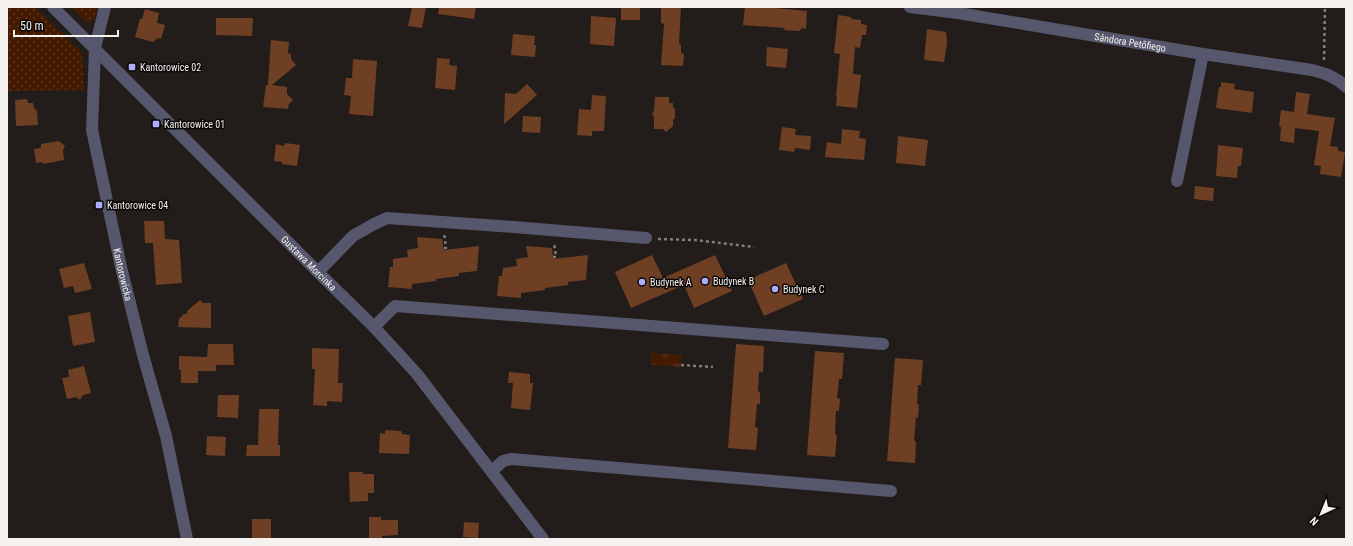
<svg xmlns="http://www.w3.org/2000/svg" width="1353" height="546" font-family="'Roboto Condensed',sans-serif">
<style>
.grass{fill:url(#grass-dots)}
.park{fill:url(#park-tufts)}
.building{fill:#6f3f23}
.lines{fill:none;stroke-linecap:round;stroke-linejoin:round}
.path{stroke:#837e7c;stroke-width:2.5;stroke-dasharray:3 3;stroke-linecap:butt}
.minor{stroke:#56576d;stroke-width:12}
.poi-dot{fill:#adaefb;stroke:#0a0807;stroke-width:1.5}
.labels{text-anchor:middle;stroke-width:3;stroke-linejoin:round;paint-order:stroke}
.street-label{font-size:10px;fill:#f4f1ef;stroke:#0a0807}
.poi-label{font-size:10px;fill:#f4f1ef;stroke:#0a0807;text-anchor:start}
</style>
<defs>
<pattern id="grass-dots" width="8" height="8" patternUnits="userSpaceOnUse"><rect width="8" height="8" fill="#441a00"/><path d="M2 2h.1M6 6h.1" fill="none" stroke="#603c26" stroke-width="1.8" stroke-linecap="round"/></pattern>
<pattern id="park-tufts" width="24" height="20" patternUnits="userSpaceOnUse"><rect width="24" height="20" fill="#441a00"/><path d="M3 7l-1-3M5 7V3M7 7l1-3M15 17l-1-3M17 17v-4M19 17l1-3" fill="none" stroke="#603c26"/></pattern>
</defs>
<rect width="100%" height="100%" fill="#221d1a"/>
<!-- grass -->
<path class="grass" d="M 7,7 L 35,7 L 82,53 L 84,90 L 7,91 Z
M 71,7 L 98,7 L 94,19 L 88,23 Z"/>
<!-- park -->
<path class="park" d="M 651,353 L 682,355 L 681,367 L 651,365 Z"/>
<!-- building -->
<path class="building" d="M 412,7 L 426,7 L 422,28 L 408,26 Z
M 439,7 L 476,7 L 474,19 L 438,14 Z
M 621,7 L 640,7 L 640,20 L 621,20 Z
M 661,7 L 681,7 L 679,44 L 681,45 L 681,53 L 684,54 L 683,66 L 661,65 L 664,24 L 661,23 Z
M 745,7 L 764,7 L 807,11 L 806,29 L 801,28 L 800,31 L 784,30 L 785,28 L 743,25 Z
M 145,9 L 159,13 L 157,23 L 165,25 L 161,39 L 158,38 L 153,42 L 135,37 L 140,19 L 142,19 Z
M 838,15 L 851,17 L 851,19 L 861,20 L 861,24 L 867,25 L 866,35 L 862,35 L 860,48 L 855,47 L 853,74 L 861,75 L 857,108 L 836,106 L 837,96 L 836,97 L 840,54 L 834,53 Z
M 591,16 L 616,18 L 614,46 L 590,44 Z
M 216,18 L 253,18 L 252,36 L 216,35 Z
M 927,29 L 946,32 L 947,43 L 944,62 L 924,60 Z
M 513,34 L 535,36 L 534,45 L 536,45 L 535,57 L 511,55 Z
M 271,40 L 289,42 L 288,53 L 291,54 L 291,59 L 296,65 L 272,85 L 287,87 L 287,94 L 293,100 L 289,104 L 288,109 L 263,107 L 266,85 L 268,85 Z
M 767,47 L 788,49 L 786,68 L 766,66 Z
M 437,58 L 450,59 L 449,65 L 457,66 L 455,90 L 435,88 Z
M 353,59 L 377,61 L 373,116 L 349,114 L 351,96 L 344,95 L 346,78 L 352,78 Z
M 1221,82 L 1235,84 L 1234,89 L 1254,92 L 1252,113 L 1216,108 L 1219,87 L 1221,87 Z
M 527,84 L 537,95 L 504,124 L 505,93 L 516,94 Z
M 1296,92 L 1310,94 L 1307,114 L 1335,118 L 1330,146 L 1338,147 L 1338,151 L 1345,152 L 1341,177 L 1320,174 L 1321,166 L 1314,165 L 1319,131 L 1295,128 L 1294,143 L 1280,141 L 1281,127 L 1279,126 L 1281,110 L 1294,112 Z
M 592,95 L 606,96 L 604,131 L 592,131 L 592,136 L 577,135 L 579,109 L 591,110 Z
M 655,97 L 669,97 L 669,103 L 673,103 L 673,107 L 675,109 L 675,118 L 673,120 L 673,126 L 666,132 L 663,129 L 654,129 L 654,116 L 652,114 L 654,111 Z
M 27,99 L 28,103 L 33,103 L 34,108 L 37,111 L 38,125 L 16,126 L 15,100 Z
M 523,116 L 541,117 L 540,133 L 522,132 Z
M 782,127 L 796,129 L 795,135 L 811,136 L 810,150 L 795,148 L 794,152 L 779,150 Z
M 842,129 L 860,131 L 859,138 L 866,139 L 864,160 L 825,157 L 827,142 L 841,144 Z
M 898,136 L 928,140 L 925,166 L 896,163 Z
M 59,141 L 65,146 L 63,150 L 64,160 L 43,164 L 43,162 L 36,163 L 34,149 L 41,148 L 41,144 Z
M 285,143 L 300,145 L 297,166 L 282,164 L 282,162 L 274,161 L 276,144 L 284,146 Z
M 1218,145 L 1243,148 L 1241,166 L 1238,166 L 1237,178 L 1216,176 Z
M 1195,186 L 1214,188 L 1213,201 L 1194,199 Z
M 144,221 L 164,221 L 165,239 L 179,240 L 182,283 L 156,285 L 153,243 L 145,243 Z
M 417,237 L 442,239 L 444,250 L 479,246 L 477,271 L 459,273 L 459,276 L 436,279 L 436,281 L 412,284 L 412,289 L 388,287 L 390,267 L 393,267 L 393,259 L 408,257 L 407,250 L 418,248 Z
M 526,246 L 552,248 L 553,259 L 588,255 L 586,280 L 568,282 L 568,285 L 545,288 L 545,290 L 521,293 L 521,298 L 497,296 L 499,276 L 502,276 L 503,268 L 517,266 L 516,259 L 528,257 Z
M 652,255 L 663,278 L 715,255 L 732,291 L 694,308 L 684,285 L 631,308 L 615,272 Z
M 84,263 L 92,289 L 75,293 L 73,286 L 64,288 L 59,269 Z
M 786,263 L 803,299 L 764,316 L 748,280 Z
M 200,300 L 203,303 L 211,303 L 211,328 L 178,327 L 179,319 L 184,314 L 187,314 L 187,311 Z
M 90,312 L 95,342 L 73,346 L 68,316 Z
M 208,344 L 233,344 L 234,365 L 216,365 L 216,371 L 198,371 L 198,383 L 181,383 L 181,370 L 179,370 L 179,356 L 207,357 Z
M 736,344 L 764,346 L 763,372 L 759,372 L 758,391 L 760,392 L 760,404 L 757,404 L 755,427 L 758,428 L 756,450 L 728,448 Z
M 312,348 L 339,349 L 338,383 L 343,383 L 342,402 L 327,401 L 327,406 L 313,405 L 315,369 L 312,369 Z
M 815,351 L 844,353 L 842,379 L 839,379 L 837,398 L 840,399 L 839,411 L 836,411 L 835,434 L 837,435 L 835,457 L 807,455 Z
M 895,358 L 923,360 L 921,385 L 918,385 L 917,404 L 919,405 L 918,418 L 916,417 L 914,440 L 916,442 L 915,463 L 887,461 Z
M 84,366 L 91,393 L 83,395 L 80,400 L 76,397 L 67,399 L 62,378 L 69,377 L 68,370 Z
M 509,372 L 530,374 L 530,383 L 533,383 L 530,410 L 511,408 L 513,383 L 508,383 Z
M 218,395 L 239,395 L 238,418 L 217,417 Z
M 259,409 L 279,409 L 278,445 L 280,445 L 280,456 L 246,456 L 247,445 L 258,445 Z
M 385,430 L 401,431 L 402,434 L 410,435 L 409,454 L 379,453 L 380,433 L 385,434 Z
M 207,436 L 226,437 L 225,456 L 206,455 Z
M 349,472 L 363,472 L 363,474 L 374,474 L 374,493 L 368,493 L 368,501 L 350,502 Z
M 369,517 L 381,517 L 381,520 L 398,520 L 398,535 L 382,536 L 382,538 L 369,538 Z
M 252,519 L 271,519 L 271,539 L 252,539 Z
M 464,522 L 479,523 L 478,538 L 463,537 Z"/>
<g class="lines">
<!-- path -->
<path class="path" d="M 1324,60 L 1325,7
M 658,239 L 695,240 L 754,247
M 444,248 L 446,248 L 444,233
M 553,257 L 556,257 L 554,242
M 681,365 L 713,367"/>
<!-- minor -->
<g class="minor">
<path id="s1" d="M 53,7 L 318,272 L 374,327 L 417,374 L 543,539"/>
<path id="s2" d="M 105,7 L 95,48 L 92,130 L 121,267 L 143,355 L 166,436 L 187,539"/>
<path id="s3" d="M 910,7 L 958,13 L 1203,54 L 1312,70 C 1324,73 1337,77 1346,87"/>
<path d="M 1177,181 L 1203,54"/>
<path d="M 318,272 L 353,236 L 374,224 L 387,218 L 514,227 L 646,238"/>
<path d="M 374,327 L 395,306 L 883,344"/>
<path d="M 492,471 L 503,461 L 511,459 L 891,491"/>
</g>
</g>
<!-- markers -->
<g class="poi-dot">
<rect x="128" y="63" width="8" height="8" rx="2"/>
<rect x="152" y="120" width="8" height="8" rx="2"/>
<rect x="95" y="201" width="8" height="8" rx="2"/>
<circle cx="705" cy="281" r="4"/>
<circle cx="642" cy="282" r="4"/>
<circle cx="775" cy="289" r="4"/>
</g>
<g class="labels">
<!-- street labels -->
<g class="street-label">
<text dy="4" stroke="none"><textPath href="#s3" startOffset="223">Sándora Petőfiego</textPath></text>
<text dy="4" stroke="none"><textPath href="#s1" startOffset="362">Gustawa Morcinka</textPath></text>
<text dy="4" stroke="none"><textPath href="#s2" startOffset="272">Kantorowicka</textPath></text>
</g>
<!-- poi labels -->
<g class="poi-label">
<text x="140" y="71">Kantorowice 02</text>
<text x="164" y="128">Kantorowice 01</text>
<text x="107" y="209">Kantorowice 04</text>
<text x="713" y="285">Budynek B</text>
<text x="650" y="286">Budynek A</text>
<text x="783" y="293">Budynek C</text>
</g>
</g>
<!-- border -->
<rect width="1353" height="546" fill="none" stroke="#f4f1ef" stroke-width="16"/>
<!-- north arrow -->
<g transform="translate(1321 514) rotate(224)" stroke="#0a0807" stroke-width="3" paint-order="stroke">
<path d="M0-3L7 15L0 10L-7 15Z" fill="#f4f1ef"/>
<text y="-6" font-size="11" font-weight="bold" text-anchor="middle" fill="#f4f1ef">N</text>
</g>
<!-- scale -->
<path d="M14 30v6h104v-6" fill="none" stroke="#f4f1ef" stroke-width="2"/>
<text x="20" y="30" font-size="12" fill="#f4f1ef" stroke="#0a0807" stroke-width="3" paint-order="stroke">50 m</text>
</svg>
